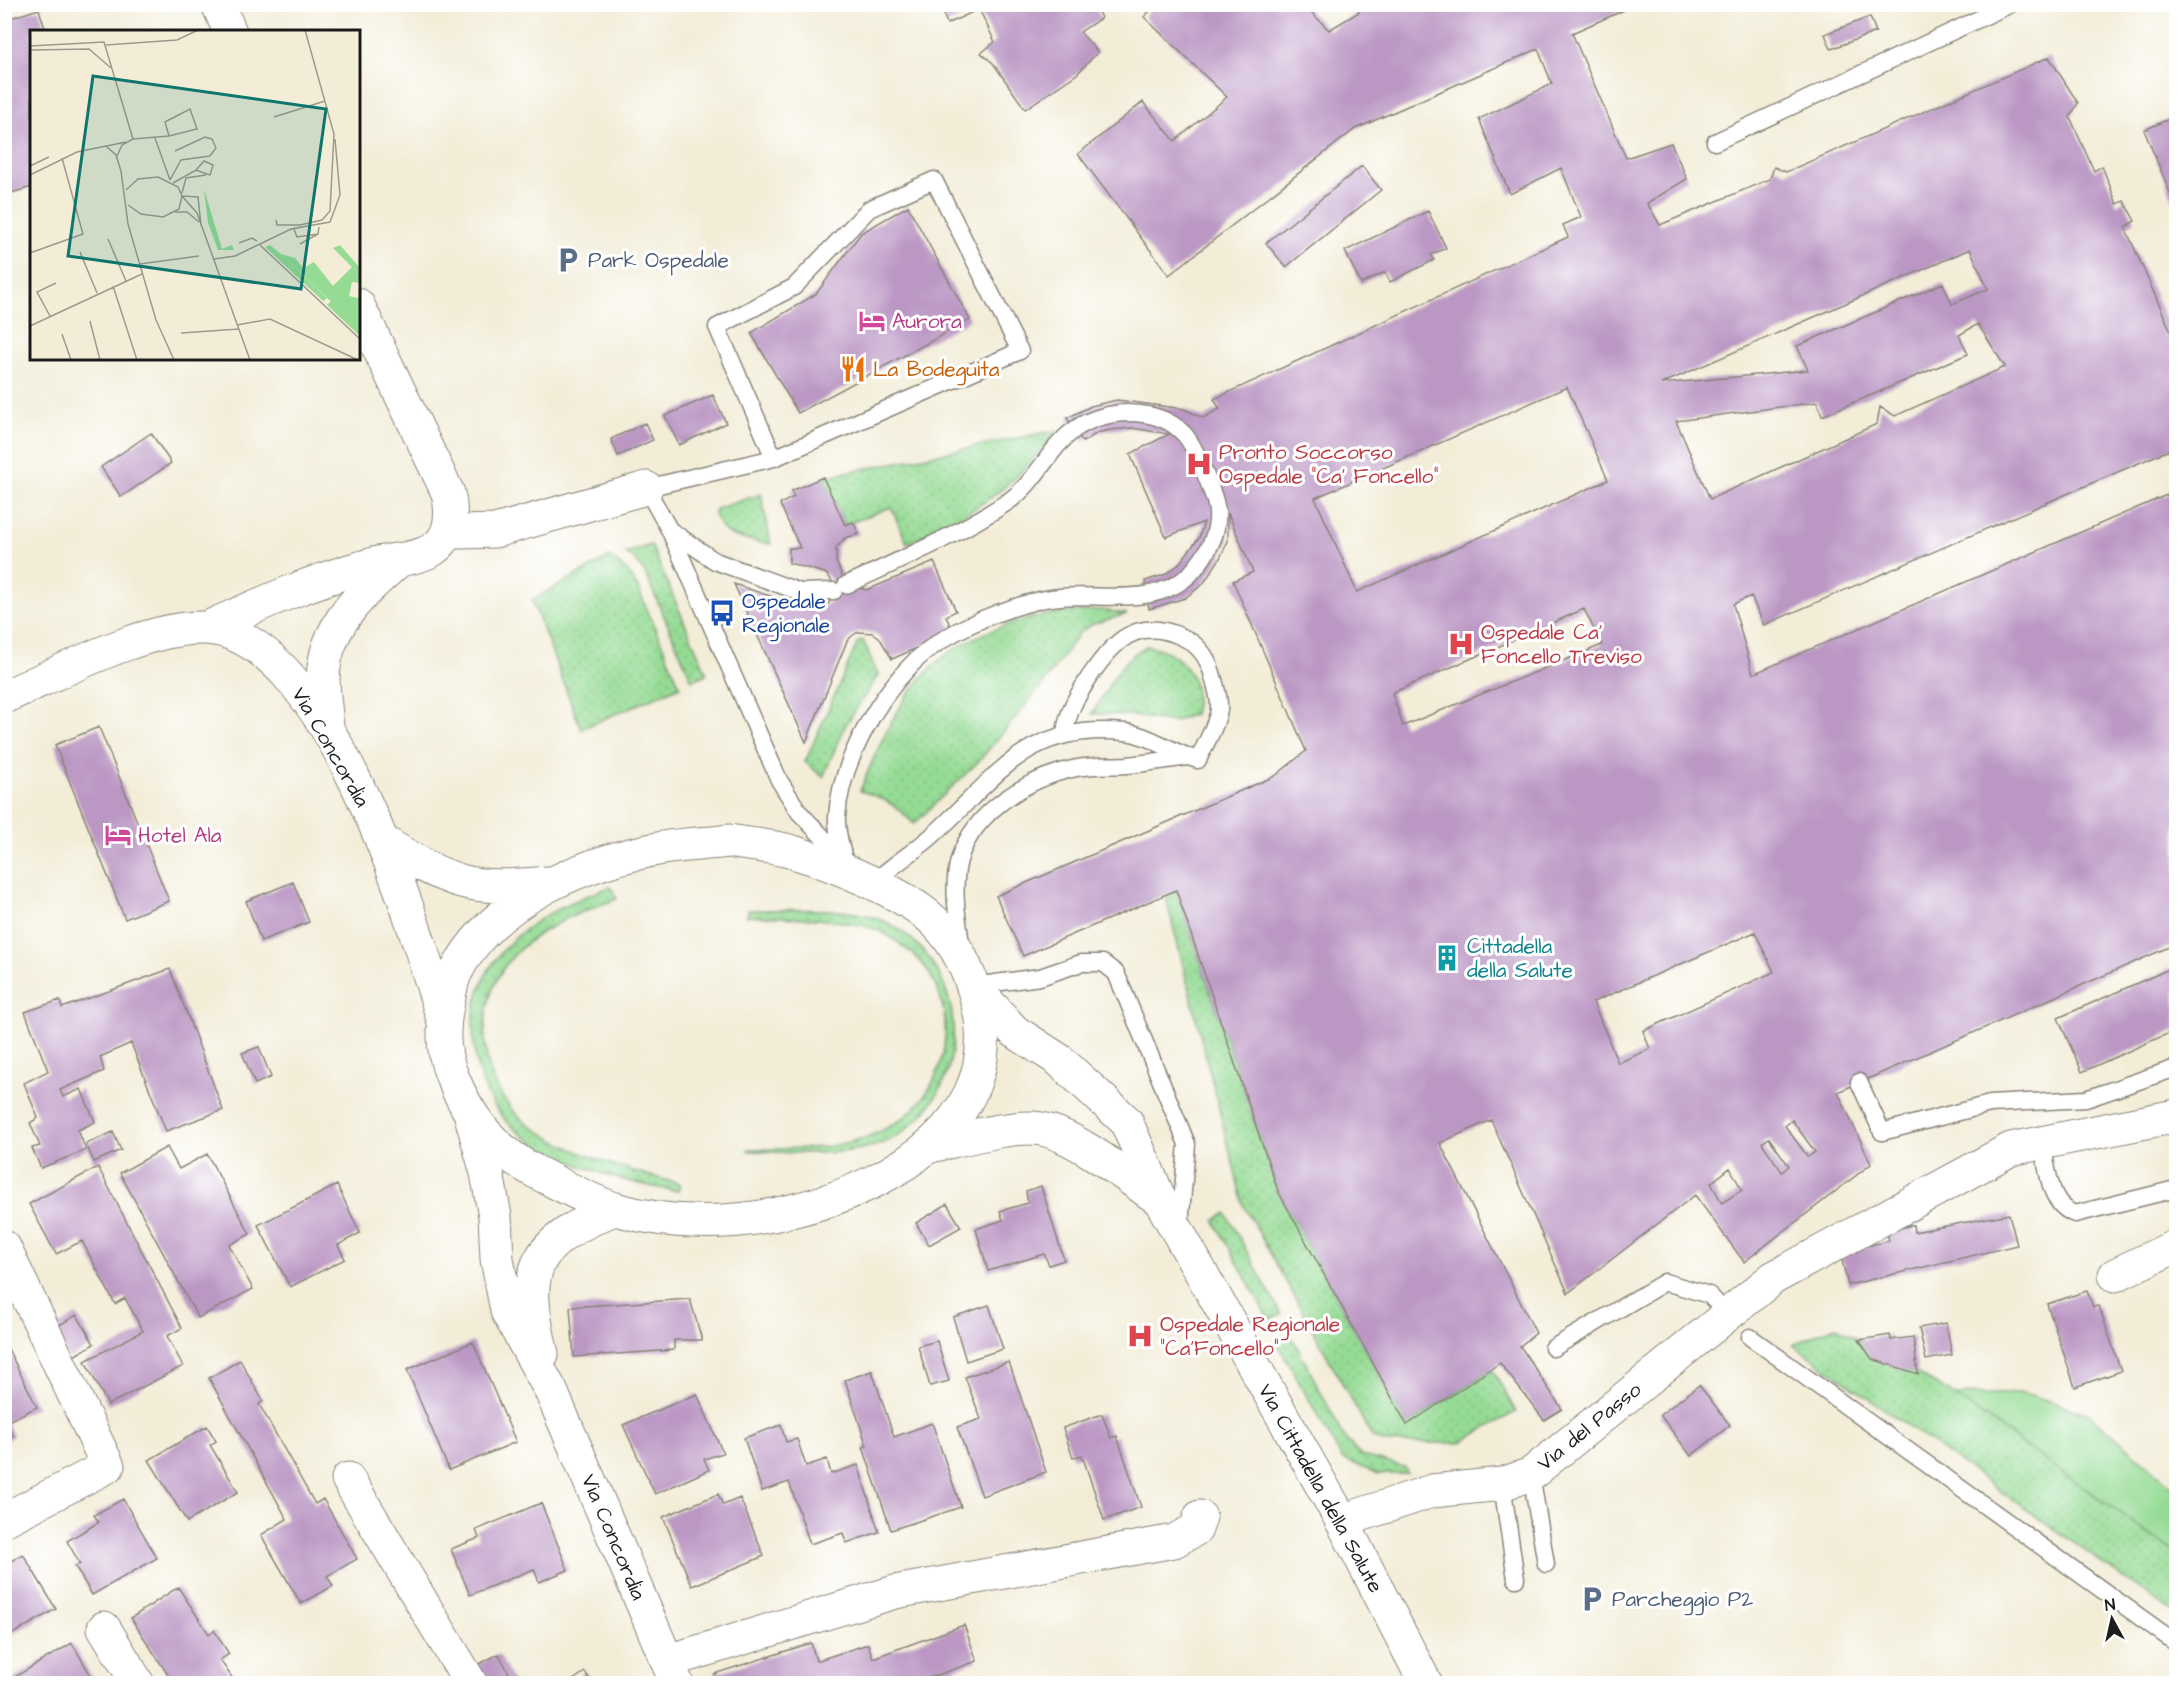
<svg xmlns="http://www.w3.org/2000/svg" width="2181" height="1688" font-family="'Architects Daughter',sans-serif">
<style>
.grass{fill:url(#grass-dots);stroke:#587c58;stroke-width:1.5}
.park{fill:#95db94;stroke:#587c58;stroke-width:1.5}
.building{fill:#bb98c4;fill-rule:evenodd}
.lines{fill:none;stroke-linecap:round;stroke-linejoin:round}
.service-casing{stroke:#88847a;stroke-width:19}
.minor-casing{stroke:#88847a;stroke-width:35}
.tertiary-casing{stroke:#88847a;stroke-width:35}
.service{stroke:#fff;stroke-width:16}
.minor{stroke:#fff;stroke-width:33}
.tertiary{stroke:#fff;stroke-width:33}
.labels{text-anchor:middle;stroke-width:6;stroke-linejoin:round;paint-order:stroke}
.service-label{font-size:21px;fill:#4e5e75;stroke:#fff;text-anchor:start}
.hotel-label{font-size:21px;fill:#b23c85;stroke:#fff;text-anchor:start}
.food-label{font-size:21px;fill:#c56008;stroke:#fff;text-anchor:start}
.health-label{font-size:21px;fill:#be3a42;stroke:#fff;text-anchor:start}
.transit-label{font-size:21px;fill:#164399;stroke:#fff;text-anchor:start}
.street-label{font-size:21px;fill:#1c1c1c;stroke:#fff}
.culture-label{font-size:21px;fill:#0d838f;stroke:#fff;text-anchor:start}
.inset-road{fill:none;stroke:#9d998d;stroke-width:1.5}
.view{fill:#0f766e;fill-opacity:0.15;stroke:#0f766e;stroke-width:3}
.inset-edge{fill:none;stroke:#1c1c1c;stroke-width:3}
</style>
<defs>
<pattern id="grass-dots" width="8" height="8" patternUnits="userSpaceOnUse" patternTransform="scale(1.5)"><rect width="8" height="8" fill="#95db94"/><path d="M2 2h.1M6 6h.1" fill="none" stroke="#80bb7f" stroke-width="1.8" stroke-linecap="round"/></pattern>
</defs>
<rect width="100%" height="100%" fill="#fff"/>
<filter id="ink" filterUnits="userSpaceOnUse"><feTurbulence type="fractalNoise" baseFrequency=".0167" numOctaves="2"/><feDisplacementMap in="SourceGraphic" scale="12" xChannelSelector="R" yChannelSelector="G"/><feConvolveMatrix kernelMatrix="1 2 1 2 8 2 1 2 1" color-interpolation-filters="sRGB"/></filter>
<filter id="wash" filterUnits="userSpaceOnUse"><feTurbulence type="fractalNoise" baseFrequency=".008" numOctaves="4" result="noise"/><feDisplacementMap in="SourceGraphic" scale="24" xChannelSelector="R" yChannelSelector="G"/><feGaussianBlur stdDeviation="1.35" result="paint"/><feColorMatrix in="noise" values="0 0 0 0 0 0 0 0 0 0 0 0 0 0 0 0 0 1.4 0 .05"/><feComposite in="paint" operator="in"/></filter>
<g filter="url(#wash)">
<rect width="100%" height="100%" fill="#f3edd8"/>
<!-- grass -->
<path class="grass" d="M 1057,430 C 1013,490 974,513 907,543 L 891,507 L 845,525 L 823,477 Z
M 761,494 L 771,544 C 744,538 724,542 714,514 L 716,509 Z
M 651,545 L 707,674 L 692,680 L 645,573 L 636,561 L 626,553 Z
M 610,557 L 628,572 L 637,586 L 680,686 L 581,729 L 532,600 Z
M 1101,610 L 1127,614 L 1093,624 L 1080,632 L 1040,688 L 980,760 L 914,824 C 897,806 884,797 860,791 C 875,753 891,717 915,685 C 956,631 1036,611 1101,610 Z
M 863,640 L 878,675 L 844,728 L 823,777 L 805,762 L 858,642 Z
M 1147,646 C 1182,651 1203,678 1194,714 L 1173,722 L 1128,715 L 1092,714 C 1108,689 1119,659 1147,646 Z
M 611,887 L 617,899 C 540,925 476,959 486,1051 C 489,1079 505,1107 528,1124 C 572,1155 628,1170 680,1184 L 678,1191 C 625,1184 535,1158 501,1115 C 486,1096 477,1072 474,1048 C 463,958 535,912 611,887 Z
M 1176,890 L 1278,1191 L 1407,1425 L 1492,1369 L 1516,1412 L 1459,1443 L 1386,1443 L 1372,1437 L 1243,1204 L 1166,898 Z
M 748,910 C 789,911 851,904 888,923 C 959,960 976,1058 920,1117 C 910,1127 897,1138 884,1143 C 841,1158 792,1152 748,1151 L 749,1149 C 800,1148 849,1152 894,1124 C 958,1086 964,986 901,945 C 894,940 886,933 878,930 C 835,917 791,918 747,916 Z
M 1226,1213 L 1281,1314 L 1269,1320 L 1214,1220 Z
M 1835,1326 L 1954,1395 L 2176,1553 L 2176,1615 L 1793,1345 Z
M 1290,1333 L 1346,1440 L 1362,1456 L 1405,1467 L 1407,1474 L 1378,1474 L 1342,1459 L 1276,1341 Z"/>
<!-- park -->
<path class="park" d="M 2024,1393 L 2089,1414 L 2176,1490 L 2176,1553 L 1954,1395 Z"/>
<g id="blocks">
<!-- building -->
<path class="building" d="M 940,4 L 1017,4 L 1018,7 L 1094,4 L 1101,18 L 1080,32 L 1098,52 L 1077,74 L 1025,109 L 993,63 L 981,53 L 995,42 L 979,9 L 947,24 Z
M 1157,4 L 1303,4 L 1329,30 L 1359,12 L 1356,4 L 1638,4 L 1572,33 L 1626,158 L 1671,143 L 1687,179 L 1647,203 L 1660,225 L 1770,179 L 1774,167 L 1786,172 L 2049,57 L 2078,103 L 2070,117 L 2094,171 L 2102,166 L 2117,204 L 2124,201 L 2135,221 L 2125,227 L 2176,343 L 2176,460 L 2171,449 L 1764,625 L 1751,596 L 1733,604 L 1753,674 L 2176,491 L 2176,944 L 1838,1092 L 1871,1164 L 1744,1262 L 1695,1195 L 1568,1293 L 1491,1120 L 1440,1143 L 1536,1333 L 1520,1346 L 1562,1409 L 1544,1420 L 1500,1363 L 1407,1425 L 1278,1191 L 1176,890 L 1023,956 L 996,896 L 1275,776 L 1306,751 L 1233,581 L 1253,572 L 1228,513 L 1228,541 L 1219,560 L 1203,584 L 1185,598 L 1149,609 L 1145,581 L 1164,575 L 1178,565 L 1199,538 L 1204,522 L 1166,537 L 1130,454 L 1169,434 L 1132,428 L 1110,430 L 1097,433 L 1083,442 L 1067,418 L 1091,406 L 1117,400 L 1184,409 L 1203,418 L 1220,409 L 1214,399 L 1568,237 L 1563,225 L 1581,217 L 1561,168 L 1510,194 L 1479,119 L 1552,84 L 1538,49 L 1355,129 L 1169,275 L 1078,154 L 1143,102 L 1175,141 L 1227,97 L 1144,17 ZM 1970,249 L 1988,289 L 1952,304 L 1943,283 L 1797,346 L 1808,370 L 1661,384 ZM 1978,324 L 2005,367 L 1895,416 L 1880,407 L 1877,424 L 1710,499 L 1676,421 L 1817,402 L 1822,416 L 1968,354 L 1959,335 ZM 1567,387 L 1608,480 L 1357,592 L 1315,498 ZM 1584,609 L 1602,645 L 1403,726 L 1392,693 ZM 1755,932 L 1774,972 L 1643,1031 L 1650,1049 L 1618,1063 L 1593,1002 ZM 1792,1120 L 1815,1152 L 1808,1157 L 1785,1126 ZM 1769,1138 L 1789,1166 L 1782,1172 L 1762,1143 ZM 1730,1168 L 1742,1190 L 1722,1203 L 1711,1183 Z
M 39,9 L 46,32 L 32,32 L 32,187 L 4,195 L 4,20 Z
M 1870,17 L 1876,32 L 1831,49 L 1825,34 Z
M 2176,116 L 2176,207 L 2144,130 Z
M 1362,166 L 1381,190 L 1286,267 L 1266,243 Z
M 908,206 L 970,320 L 798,413 L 751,333 L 816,294 L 861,233 Z
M 1428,211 L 1446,248 L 1431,255 L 1434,260 L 1390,282 L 1385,272 L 1361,284 L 1345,251 Z
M 713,395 L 726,423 L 679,445 L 665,416 Z
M 645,423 L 653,440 L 618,456 L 611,439 Z
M 151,433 L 171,463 L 121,497 L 101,467 Z
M 823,477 L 845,525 L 853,522 L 859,534 L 845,538 L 836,548 L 836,561 L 846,585 L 867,590 L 934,562 L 956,611 L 946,616 L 953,632 L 892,659 L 879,637 L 873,633 L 858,632 L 852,636 L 847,641 L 806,742 L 734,584 L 811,610 L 818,610 L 829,603 L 832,597 L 833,584 L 830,578 L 825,573 L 789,563 L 789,548 L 800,548 L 780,504 L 794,497 L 791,491 Z
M 99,727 L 169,901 L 125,919 L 55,745 Z
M 293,882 L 309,922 L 261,941 L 246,901 Z
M 2176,966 L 2176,1030 L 2082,1072 L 2058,1018 Z
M 170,969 L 223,1110 L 166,1131 L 131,1043 L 100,1057 L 104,1071 L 60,1090 L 63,1097 L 81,1089 L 95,1122 L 78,1130 L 86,1150 L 41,1168 L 32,1148 L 40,1146 L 30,1123 L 38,1118 L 24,1083 L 48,1071 L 25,1012 L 60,1000 L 62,1008 Z
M 259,1047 L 271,1077 L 255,1084 L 242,1053 Z
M 113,1132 L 121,1150 L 94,1162 L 86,1144 Z
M 167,1147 L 179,1169 L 207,1154 L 250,1234 L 229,1245 L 253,1289 L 198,1318 L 120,1173 Z
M 98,1167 L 182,1328 L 167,1336 L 183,1366 L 108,1405 L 85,1361 L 143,1331 L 125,1298 L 115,1304 L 82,1241 L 56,1254 L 29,1204 Z
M 337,1185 L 360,1233 L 338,1245 L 345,1259 L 290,1287 L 258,1225 Z
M 1041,1186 L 1064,1260 L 1049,1265 L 1044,1254 L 988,1271 L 976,1229 L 1003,1220 L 1000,1211 L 1028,1203 L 1026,1191 Z
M 947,1204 L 961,1227 L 929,1245 L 916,1223 Z
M 2009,1214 L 2017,1245 L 1848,1285 L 1840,1252 L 1889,1241 L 1887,1231 L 1913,1225 L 1914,1232 Z
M 2087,1291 L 2093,1307 L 2099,1306 L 2121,1371 L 2075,1387 L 2047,1304 Z
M 690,1299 L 702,1340 L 674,1340 L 674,1350 L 574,1357 L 570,1307 Z
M 989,1305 L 1003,1349 L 966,1361 L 953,1317 Z
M 77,1315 L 94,1344 L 69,1359 L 52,1329 Z
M 1946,1323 L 1952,1355 L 1926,1360 L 1919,1328 Z
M 1890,1335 L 1891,1340 L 1913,1337 L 1918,1374 L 1872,1359 L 1859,1340 Z
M 4,1341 L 37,1407 L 6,1422 L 13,1436 L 4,1441 Z
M 937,1341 L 949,1381 L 930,1386 L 918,1346 Z
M 473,1342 L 516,1442 L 449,1470 L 407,1370 Z
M 240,1360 L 263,1401 L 259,1404 L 315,1504 L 323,1499 L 357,1559 L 327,1576 L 333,1586 L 301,1604 L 261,1535 L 287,1519 L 209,1378 Z
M 1009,1362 L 1046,1472 L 982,1496 L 957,1427 L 981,1419 L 965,1377 Z
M 872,1371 L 894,1437 L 932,1423 L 961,1507 L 891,1530 L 863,1447 L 867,1446 L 845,1380 Z
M 1699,1385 L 1730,1425 L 1691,1456 L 1660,1415 Z
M 697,1394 L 723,1453 L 704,1459 L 709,1470 L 655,1494 L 623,1425 Z
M 1102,1414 L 1111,1438 L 1117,1436 L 1141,1507 L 1104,1520 L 1082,1455 L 1073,1458 L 1063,1428 Z
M 781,1425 L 786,1442 L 797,1439 L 806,1466 L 827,1459 L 831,1474 L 858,1465 L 879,1532 L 846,1543 L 843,1533 L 810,1544 L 789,1482 L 762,1491 L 744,1438 Z
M 207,1426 L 216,1441 L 210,1445 L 238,1492 L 187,1522 L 149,1460 Z
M 718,1494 L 723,1505 L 740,1498 L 764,1556 L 692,1586 L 663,1517 Z
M 123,1499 L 157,1558 L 92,1595 L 75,1566 L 80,1564 L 67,1541 L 99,1522 L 94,1515 Z
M 541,1503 L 568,1570 L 539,1582 L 534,1569 L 470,1595 L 451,1549 L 479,1538 L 476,1530 Z
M 23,1554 L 56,1609 L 4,1639 L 4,1565 Z
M 178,1587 L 209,1634 L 214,1630 L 229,1654 L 220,1660 L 233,1679 L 227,1684 L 174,1684 L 131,1618 Z
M 964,1625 L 977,1661 L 912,1684 L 718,1684 L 714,1674 L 811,1643 L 816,1661 L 868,1644 L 873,1658 Z
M 72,1643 L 96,1684 L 13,1684 L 11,1679 Z
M 499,1654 L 514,1683 L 512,1684 L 486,1684 L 477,1665 Z
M 585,1672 L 592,1683 L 599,1679 L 602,1684 L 567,1684 Z"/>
</g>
</g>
<g filter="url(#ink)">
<use href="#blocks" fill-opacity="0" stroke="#88847a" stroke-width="1.5"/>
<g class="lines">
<!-- service casing -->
<g class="service-casing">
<path id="service" d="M 1715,142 L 2011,4
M 774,458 L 717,327 L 794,287 L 869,209 L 934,180 L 1020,351 L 774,458 L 646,488 L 669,529 L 779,780 L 799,812 L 848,864
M 670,530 L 715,561 L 800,592 L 834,591
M 844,859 C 841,846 836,831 837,817 C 840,765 875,702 911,665 C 943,632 996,611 1040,600 C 1089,588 1151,612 1190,574 C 1208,555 1223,527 1215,501 C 1210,485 1194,443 1183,433 C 1157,406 1103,408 1074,430 C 1049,448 1037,481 1009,501 C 958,535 902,559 846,585
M 870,882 L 872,884 C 891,866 913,853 933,835 C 998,777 1025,722 1125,732 C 1148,734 1175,754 1198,760 C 1205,744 1217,725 1219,709 C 1220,697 1215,684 1212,673 C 1207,655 1197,643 1180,636 C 1136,617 1113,642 1090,676 C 1078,695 1067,711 1065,734
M 961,943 C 957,917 952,886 959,860 C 973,811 1030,777 1077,768 C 1093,765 1111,766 1127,765 C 1147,763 1167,760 1187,757
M 973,986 L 1040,977 L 1081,963 L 1103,963 L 1116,973 L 1187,1144 L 1180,1226
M 1859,1082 L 1882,1132 L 1990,1104 L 2086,1099 L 2176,1068
M 2042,1144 C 2048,1168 2048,1205 2075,1214 L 2176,1189
M 1750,1337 L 2176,1643
M 1553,1348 L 1665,1282 L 1709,1295 L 1715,1301
M 1531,1474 L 1546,1564
M 1502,1484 L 1516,1579"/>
</g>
<!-- minor casing -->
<g class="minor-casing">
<path id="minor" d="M 471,1116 L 487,1173 L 495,1216 L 497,1259 L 507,1311 L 551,1391 L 677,1684
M 4,1247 L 108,1466 L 4,1520
M 2115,1275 L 2176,1246
M 542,1354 C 521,1266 532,1244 614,1209
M 348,1479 L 471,1684
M 1342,1521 L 1432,1491 L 1502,1484 L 1531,1474 L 1773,1278 L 2011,1149 L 2176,1116
M 104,1628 L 138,1684
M 668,1661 L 895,1592 L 1174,1541 L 1196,1529 L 1200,1517"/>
</g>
<!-- tertiary casing -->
<g class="tertiary-casing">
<path id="tertiary" d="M 218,4 L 230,32
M 449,528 L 460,532 L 495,531 L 646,488
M 207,628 C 260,604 314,580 370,565 C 390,559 412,561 432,550 C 452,538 453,513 448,493 L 358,305
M 4,697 C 60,673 145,626 205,628 C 328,633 413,921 443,1019
M 327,727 C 326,708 321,685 324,667 C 330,621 365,590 397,562
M 382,841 C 407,856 433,873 461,881 C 488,889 520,885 548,883
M 729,841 C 750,845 773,846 793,852 C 833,864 908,894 936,923 C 957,944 969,971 977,1000 C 1009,1118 893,1186 795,1210 C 737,1225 673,1226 615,1209 C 588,1200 561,1185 536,1172 C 494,1150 469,1119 452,1076 C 441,1050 442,1024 449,997 C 451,988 452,978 457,970 C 494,898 588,861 663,848 C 685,844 707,844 729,841 Z
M 974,987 L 1014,1031 L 1059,1060 L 1126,1121 L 1160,1200 L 1342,1521 L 1426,1684
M 931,1146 C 959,1140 1014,1124 1041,1129 C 1076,1135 1129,1179 1160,1200"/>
</g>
<!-- service -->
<use href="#service" class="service"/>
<!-- minor -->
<use href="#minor" class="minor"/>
<!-- tertiary -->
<use href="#tertiary" class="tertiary"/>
</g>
</g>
<!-- icons -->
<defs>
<g id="parking-bare" transform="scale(2.07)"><path d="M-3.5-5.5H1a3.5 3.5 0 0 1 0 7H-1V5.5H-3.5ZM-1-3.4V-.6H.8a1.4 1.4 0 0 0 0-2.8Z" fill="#5c6f8a" stroke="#fff" stroke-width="2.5" paint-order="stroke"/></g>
<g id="hotel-bare" transform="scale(2.07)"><path d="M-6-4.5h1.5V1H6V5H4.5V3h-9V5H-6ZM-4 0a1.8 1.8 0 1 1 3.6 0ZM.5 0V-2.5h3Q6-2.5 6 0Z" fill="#d1479c" stroke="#fff" stroke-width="2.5" paint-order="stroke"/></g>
<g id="restaurant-bare" transform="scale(2.07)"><path d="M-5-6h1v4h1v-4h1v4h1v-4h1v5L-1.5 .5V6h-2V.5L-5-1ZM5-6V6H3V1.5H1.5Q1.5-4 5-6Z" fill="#e8710a" stroke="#fff" stroke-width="2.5" paint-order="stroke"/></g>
<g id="hospital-bare" transform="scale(2.07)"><path d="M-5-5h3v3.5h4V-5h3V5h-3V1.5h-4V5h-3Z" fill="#e0444e" stroke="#fff" stroke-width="2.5" paint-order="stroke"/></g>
<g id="bus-bare" transform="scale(2.07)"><path d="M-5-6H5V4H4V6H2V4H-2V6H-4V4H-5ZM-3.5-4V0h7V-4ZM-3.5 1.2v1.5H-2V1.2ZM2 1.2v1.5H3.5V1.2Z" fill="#1a4fb4" stroke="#fff" stroke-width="2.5" paint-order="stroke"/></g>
<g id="building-bare" transform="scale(2.07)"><path d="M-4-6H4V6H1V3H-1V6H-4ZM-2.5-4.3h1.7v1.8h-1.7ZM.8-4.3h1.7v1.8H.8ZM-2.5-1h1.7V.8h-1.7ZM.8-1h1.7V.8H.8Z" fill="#0f9aa8" stroke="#fff" stroke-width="2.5" paint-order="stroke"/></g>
</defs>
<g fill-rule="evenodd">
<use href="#parking-bare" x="568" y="260"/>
<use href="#hotel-bare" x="872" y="321"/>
<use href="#restaurant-bare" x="853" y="369"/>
<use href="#hospital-bare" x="1199" y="464"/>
<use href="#bus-bare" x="722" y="613"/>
<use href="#hospital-bare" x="1461" y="644"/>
<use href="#hotel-bare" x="118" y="835"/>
<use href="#building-bare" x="1447" y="958"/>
<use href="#hospital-bare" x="1140" y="1336"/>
<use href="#parking-bare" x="1592" y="1599"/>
</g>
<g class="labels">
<!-- service labels -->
<g class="service-label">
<text x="588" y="267">Park Ospedale</text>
<text x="1612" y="1606">Parcheggio P2</text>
</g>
<!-- hotel labels -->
<g class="hotel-label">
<text x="892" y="328">Aurora</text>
<text x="138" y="842">Hotel Ala</text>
</g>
<!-- food labels -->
<g class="food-label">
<text x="873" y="376">La Bodeguita</text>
</g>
<!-- health labels -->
<g class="health-label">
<text x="1219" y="459">Pronto Soccorso<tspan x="1219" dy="24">Ospedale "Ca' Foncello"</tspan></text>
<text x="1481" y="639">Ospedale Ca'<tspan x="1481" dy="24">Foncello Treviso</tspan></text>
<text x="1160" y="1331">Ospedale Regionale<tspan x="1160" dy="24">"Ca'Foncello"</tspan></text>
</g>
<!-- transit labels -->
<g class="transit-label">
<text x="742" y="608">Ospedale<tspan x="742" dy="24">Regionale</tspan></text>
</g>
<!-- street labels -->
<g class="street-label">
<text transform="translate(331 747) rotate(60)" y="7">Via Concordia</text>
<text transform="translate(1589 1426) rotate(-39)" y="7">Via del Passo</text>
<text transform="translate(1321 1488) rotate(61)" y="7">Via Cittadella della Salute</text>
<text transform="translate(614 1537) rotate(67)" y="7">Via Concordia</text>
</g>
<!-- culture labels -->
<g class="culture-label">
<text x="1467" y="953">Cittadella<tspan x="1467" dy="24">della Salute</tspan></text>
</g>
</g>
<!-- overview -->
<g transform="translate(30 30)">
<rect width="330" height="330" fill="#f3edd8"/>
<path d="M 174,159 L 192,219 L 202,215 L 204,220 L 188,220 L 178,193 ZM 240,215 L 251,224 L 297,268 L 293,271 L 235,217 ZM 301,271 L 330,299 L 330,306 L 297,275 Z" fill="#95db94"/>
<path d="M 310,215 L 330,238 L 330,253 L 322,252 L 319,266 L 328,268 L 330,257 L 330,299 L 251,224 L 265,228 L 273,238 L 284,232 L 303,256 L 322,237 L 303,218 Z" fill="#95db94"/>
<path class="inset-road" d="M 76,15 L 147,10 L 168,0M 0,16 L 74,12 L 103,109M 0,20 L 59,19 L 81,38M 244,87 L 295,71M 125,108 L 140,150M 76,116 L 86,125 L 91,141 L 98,194 L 126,290 L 144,330M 87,126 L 92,115 L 103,109 L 139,106 L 167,99 L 160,79 L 135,92 L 139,106M 0,136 L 19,127M 0,145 L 47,122 L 96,112M 140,150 L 151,130 L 180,126 L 186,118 L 182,109 L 175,107 L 145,121M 143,153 L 166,140 L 180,145 L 183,135 L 174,131 L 166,140M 96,160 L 108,149 L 128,147 L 148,157 L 152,166 L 149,179 L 133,187 L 111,184 L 98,175M 152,163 L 156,148 L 176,145M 152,166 L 167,183 L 220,330M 152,166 L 168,167 L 171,195M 145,182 L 157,182 L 169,192M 246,190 L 247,195 L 270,195 L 292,190 L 300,181 L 304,104 L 275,0M 264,199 L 267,207 L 288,204 L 289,197M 78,209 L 96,251M 209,213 L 222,208 L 227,211M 270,214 L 288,204M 230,215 L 330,309M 50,222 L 67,263M 0,223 L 53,204 L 32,128M 184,229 L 205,226 L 261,199 L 300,192 L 310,165 L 305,109M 110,234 L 169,226M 83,256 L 107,330M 20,286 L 7,262 L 26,253M 60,291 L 70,330M 207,295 L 240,289 L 328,330M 0,296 L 112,244M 151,303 L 209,299M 32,304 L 41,330"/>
<path class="view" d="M 63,46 L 296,79 L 271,259 L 38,226 Z"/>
<rect width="330" height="330" class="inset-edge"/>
</g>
<!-- margin -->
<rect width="2181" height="1688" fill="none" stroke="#fff" stroke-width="24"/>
<!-- north arrow -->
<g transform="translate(2112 1619) rotate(352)" stroke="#ffffff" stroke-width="4.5" paint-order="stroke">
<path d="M0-4.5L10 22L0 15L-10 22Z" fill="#1c1c1c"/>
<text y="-9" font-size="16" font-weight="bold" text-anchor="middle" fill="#1c1c1c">N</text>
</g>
</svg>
